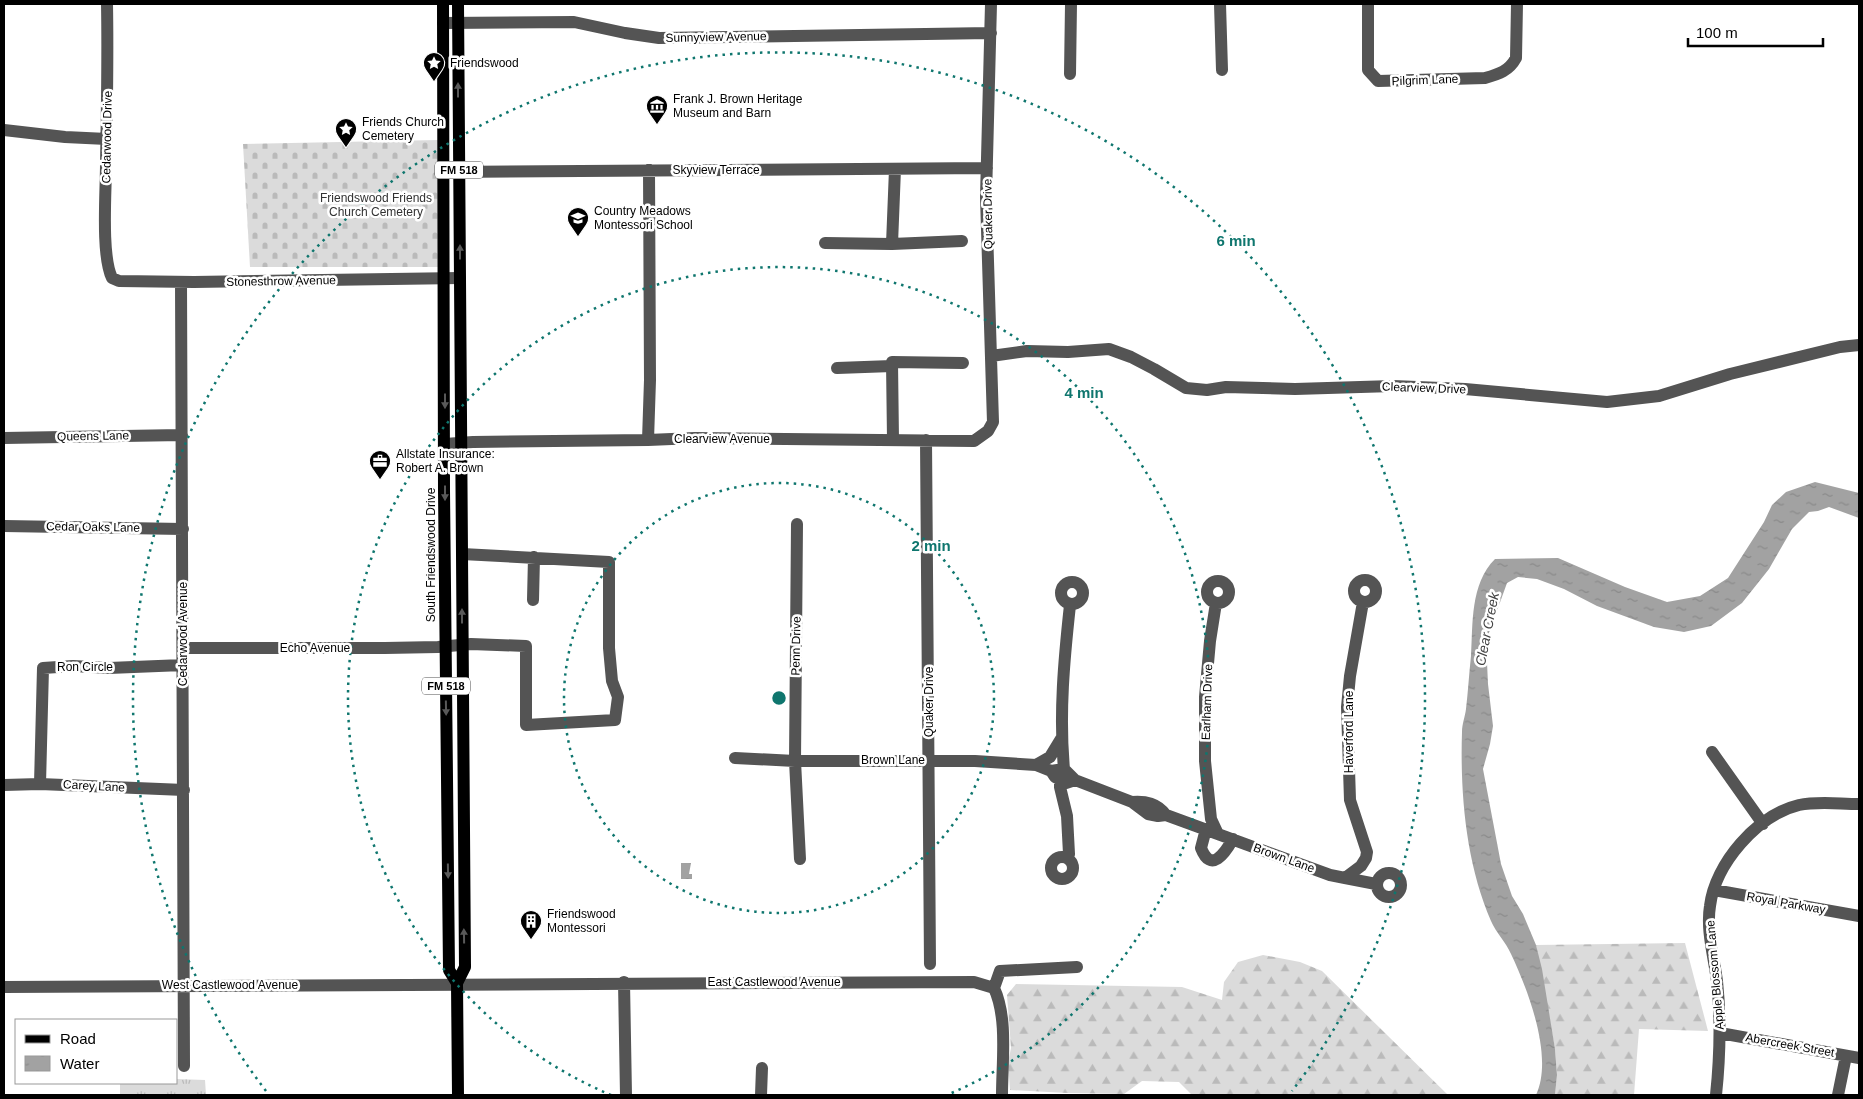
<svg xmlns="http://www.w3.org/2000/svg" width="1863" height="1099" font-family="Arial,sans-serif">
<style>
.forest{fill:url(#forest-firs)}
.cemetery{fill:url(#cemetery-stones)}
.park{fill:url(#park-tufts)}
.water{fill:url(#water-ripples)}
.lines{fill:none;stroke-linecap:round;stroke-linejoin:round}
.minor{stroke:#545454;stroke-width:12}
.major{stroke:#000;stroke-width:12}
.oneway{fill:#595959}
.ring{fill:none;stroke:#0f766e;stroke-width:2.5;stroke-dasharray:2.5 5}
.labels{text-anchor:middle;stroke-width:5;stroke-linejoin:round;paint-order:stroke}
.shield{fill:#fff;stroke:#4c4c4c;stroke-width:1}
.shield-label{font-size:11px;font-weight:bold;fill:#000}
.street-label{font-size:12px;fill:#000;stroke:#fff}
.poi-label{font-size:12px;fill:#000;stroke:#fff;text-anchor:start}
.park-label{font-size:12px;fill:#323232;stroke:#fff}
.water-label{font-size:14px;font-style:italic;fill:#434343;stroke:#fff}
.centre{fill:#0f766e;stroke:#fff;stroke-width:2.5}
.ring-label{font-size:15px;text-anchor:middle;font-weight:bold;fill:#0f766e;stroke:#fff;stroke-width:5;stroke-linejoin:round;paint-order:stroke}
</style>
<defs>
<pattern id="forest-firs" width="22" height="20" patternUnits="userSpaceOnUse" patternTransform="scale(1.25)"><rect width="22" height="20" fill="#dbdbdb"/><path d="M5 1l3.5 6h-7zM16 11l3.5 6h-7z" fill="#bababa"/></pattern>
<pattern id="cemetery-stones" width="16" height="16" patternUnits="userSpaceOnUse" patternTransform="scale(1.25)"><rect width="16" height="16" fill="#dbdbdb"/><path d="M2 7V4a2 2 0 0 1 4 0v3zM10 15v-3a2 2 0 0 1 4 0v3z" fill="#bababa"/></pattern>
<pattern id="park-tufts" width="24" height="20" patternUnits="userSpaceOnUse" patternTransform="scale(1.25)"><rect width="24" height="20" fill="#dbdbdb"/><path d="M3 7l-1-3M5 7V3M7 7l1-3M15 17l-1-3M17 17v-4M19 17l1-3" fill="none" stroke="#bababa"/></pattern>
<pattern id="water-ripples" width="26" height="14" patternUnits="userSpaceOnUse" patternTransform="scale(1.25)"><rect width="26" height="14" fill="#a2a2a2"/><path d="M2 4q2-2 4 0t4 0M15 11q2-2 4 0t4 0" fill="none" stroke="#8a8a8a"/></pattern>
</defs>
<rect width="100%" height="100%" fill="#fff"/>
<!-- forest -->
<path class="forest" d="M 1685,943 L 1708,1031 L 1639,1029 L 1634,1095 L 1555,1095 L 1557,1075 L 1555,1049 L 1536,945 Z
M 1263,955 L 1300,962 L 1322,971 L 1448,1095 L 1192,1095 L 1179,1082 L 1142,1081 L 1124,1094 L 1067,1093 L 1010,1090 L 1008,1063 L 1011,1048 L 1007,995 L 1016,984 L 1182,987 L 1222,1000 L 1224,982 L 1238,962 Z"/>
<!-- cemetery -->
<path class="cemetery" d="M 438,140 L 440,267 L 250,267 L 243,144 Z"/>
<!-- park -->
<path class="park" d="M 176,1079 L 205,1080 L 206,1095 L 120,1095 L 120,1083 L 176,1083 Z"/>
<!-- water -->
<path class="water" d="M 1815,482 L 1859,493 L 1859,518 L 1829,507 L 1818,511 L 1809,512 L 1792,529 L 1769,569 L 1742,603 L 1711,626 L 1684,632 L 1654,627 L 1597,606 L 1564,589 L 1537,579 L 1518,577 L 1507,583 L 1486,641 L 1488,684 L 1493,726 L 1490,744 L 1483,769 L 1501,864 L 1512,896 L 1523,914 L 1536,945 L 1542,969 L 1555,1049 L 1557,1075 L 1555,1095 L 1536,1095 C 1554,1057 1528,990 1511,954 C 1506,942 1496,933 1491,921 C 1466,863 1460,795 1462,732 C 1462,724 1465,717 1466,709 C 1468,692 1469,674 1471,656 C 1473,624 1470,584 1495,559 L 1558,558 L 1625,587 L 1667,602 L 1700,596 L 1728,578 L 1764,522 L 1772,505 L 1786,492 Z
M 681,863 L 691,863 L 689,874 L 692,874 L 692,879 L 681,879 Z"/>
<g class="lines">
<!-- minor -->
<path class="minor" d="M 107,4 C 108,57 107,111 106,164 C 106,192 101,255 112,278 L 119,281 L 194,282 L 460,278
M 1220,4 L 1222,70
M 1368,4 L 1368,70 L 1378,81 L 1485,78 C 1499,74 1509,71 1516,58 L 1517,4
M 443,23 L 574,22 L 625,33 L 659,38 L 991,33
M 1070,74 L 1071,4
M 4,130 L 65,137 L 107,139
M 444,172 L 987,168
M 825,243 L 892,244 L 962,241
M 892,244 L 895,169
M 181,282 L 184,1066
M 991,356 L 1027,351 L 1068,352 L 1109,349 L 1131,357 L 1154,369 L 1186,388 L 1207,390 L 1226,387 L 1295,389 L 1393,386 L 1465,389 L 1607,402 L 1659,396 L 1730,374 L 1840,347 L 1859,345
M 837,368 L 892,366
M 4,438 L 182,435
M 648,440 L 650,380 L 649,170
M 893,440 L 892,362 L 963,363
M 926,440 L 930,964
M 445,444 L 473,442 L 648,440 L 695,438 L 974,441 L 988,431 L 993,422 L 986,197 L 991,4
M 797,524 L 795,761 L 800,859
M 4,526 L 183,529
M1354 591a11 11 0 1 1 22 0a11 11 0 1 1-22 0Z
M1207 592a11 11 0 1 1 22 0a11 11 0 1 1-22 0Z
M1061 593a11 11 0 1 1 22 0a11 11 0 1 1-22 0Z
M 533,600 L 534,557
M 1216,603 L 1210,641 L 1205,697 L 1205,761 L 1211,819 L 1218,834
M 183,648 L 385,648 L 438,647 L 471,644 L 526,646 L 526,725 L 615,720 L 618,697 L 612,681 L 609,648 L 609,562 L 462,554
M 1712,752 L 1763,824
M 735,758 L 795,761 L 975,761 L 1036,765 L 1051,771
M 1036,765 L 1050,757 L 1061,739
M 1064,769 C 1059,714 1064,660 1070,605
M 1075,780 L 1066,783 L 1055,777 L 1051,771 L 1064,769 L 1075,780 L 1132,802 L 1148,814 L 1158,816 L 1166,815 L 1330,875 L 1345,878 L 1361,866 L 1366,858 L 1367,852 L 1350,800 L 1347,707 L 1350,676 L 1363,602
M 1060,781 L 1060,787 L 1067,816 L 1069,854 L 1068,858
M 40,784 L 43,668 L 73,666 L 109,668 L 183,665
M 4,785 L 40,784 L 184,790
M 1132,802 C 1146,801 1157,803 1166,815
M 1206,829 L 1201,848 C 1211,874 1225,853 1233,839
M1051 868a11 11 0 1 1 22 0a11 11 0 1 1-22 0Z
M1377 885a12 12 0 1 1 24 0a12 12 0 1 1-24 0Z
M 1345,878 L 1376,884
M 1714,890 L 1859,916
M 624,982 L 626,1095
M 4,987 L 974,982 L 994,988
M 994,988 C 1008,1018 1002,1062 1002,1095
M 994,988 L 1000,971 L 1077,967
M 1720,1033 L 1859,1058
M 761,1095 L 762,1068
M 1716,1095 C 1720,1057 1721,1019 1717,981 C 1714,957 1706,930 1710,906 C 1715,864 1757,815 1799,805 C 1818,801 1839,804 1859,804
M 1838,1095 L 1846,1056"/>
<!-- major -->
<path class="major" d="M 443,4 L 444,491 L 449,970 L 457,983
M 458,4 L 465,967 L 457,983 L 458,1095"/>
</g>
<!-- one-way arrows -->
<defs><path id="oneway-solid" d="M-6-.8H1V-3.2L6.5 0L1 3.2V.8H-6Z" transform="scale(1.25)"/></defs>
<g class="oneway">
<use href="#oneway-solid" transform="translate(458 90) rotate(-90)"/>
<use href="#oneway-solid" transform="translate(460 252) rotate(-90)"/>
<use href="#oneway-solid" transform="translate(445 401) rotate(90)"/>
<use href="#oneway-solid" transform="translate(445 493) rotate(90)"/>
<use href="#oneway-solid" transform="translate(462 616) rotate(-90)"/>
<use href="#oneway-solid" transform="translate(446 708) rotate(89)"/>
<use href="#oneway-solid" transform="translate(448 871) rotate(89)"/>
<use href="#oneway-solid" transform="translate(464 936) rotate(-91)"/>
</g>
<!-- distance rings -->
<g class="ring">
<circle cx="779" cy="698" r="215"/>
<path d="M611 1095A431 431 0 1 1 947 1095"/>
<path d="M266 1091A646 646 0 1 1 1292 1091"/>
</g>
<!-- icons -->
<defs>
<g id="sight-pin" transform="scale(1.125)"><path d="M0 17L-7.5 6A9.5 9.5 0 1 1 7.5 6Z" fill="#000" stroke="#fff"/><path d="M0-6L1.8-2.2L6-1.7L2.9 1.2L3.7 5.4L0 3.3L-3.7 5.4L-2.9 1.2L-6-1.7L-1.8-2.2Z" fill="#fff"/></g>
<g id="museum-pin" transform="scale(1.125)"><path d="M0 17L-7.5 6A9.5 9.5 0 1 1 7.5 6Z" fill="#000" stroke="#fff"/><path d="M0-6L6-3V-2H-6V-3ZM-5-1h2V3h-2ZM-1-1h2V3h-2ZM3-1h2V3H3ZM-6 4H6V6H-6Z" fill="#fff"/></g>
<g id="school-pin" transform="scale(1.125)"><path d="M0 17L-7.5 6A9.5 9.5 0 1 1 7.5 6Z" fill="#000" stroke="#fff"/><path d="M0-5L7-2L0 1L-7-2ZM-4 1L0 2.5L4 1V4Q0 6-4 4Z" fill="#fff"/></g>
<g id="office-pin" transform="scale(1.125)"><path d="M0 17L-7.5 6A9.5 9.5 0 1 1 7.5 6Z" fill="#000" stroke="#fff"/><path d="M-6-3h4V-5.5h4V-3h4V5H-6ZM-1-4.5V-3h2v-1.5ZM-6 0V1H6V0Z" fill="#fff"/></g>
<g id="building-pin" transform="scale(1.125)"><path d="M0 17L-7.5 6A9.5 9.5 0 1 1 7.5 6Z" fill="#000" stroke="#fff"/><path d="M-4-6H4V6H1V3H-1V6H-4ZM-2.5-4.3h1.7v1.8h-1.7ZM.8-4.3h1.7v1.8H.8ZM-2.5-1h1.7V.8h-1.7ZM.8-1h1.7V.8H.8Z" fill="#fff"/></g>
</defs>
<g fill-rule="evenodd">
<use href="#sight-pin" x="434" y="63"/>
<use href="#museum-pin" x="657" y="106"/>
<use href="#sight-pin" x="346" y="129"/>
<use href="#school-pin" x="578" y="218"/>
<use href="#office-pin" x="380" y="461"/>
<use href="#building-pin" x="531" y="921"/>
</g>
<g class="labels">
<!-- shield labels -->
<g class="shield">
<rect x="435" y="161.5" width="48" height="17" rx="4"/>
<rect x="422" y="677.5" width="48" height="17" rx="4"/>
</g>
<g class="shield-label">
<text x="459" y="174">FM 518</text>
<text x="446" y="690">FM 518</text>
</g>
<!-- street labels -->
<g class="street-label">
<text transform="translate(716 37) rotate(-1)" y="4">Sunnyview Avenue</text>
<text transform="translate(1425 80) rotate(-2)" y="4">Pilgrim Lane</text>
<text transform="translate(107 137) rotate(-89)" y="4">Cedarwood Drive</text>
<text x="716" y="174">Skyview Terrace</text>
<text transform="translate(988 214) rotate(-91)" y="4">Quaker Drive</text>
<text transform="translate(281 281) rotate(-1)" y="4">Stonesthrow Avenue</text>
<text transform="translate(1424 388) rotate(2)" y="4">Clearview Drive</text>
<text transform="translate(93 436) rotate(-1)" y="4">Queens Lane</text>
<text x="722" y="443">Clearview Avenue</text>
<text transform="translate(93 527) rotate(1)" y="4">Cedar Oaks Lane</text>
<text transform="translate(431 555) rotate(-90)" y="4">South Friendswood Drive</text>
<text transform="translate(183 634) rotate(-90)" y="4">Cedarwood Avenue</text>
<text transform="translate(796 646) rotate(-89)" y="4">Penn Drive</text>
<text x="315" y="652">Echo Avenue</text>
<text x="85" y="671">Ron Circle</text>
<text transform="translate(929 702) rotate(-90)" y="4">Quaker Drive</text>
<text transform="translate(1207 702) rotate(-88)" y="4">Earlham Drive</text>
<text transform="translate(1349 732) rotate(-90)" y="4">Haverford Lane</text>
<text x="893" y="764">Brown Lane</text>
<text transform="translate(94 786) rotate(3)" y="4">Carey Lane</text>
<text transform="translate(1284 858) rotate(20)" y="4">Brown Lane</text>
<text transform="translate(1786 903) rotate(10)" y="4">Royal Parkway</text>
<text transform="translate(1715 975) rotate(-95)" y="4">Apple Blossom Lane</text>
<text x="774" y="986">East Castlewood Avenue</text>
<text x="230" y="989">West Castlewood Avenue</text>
<text transform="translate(1790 1045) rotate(10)" y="4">Abercreek Street</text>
</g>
<!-- poi labels -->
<g class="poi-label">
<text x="450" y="67">Friendswood</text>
<text x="673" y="103">Frank J. Brown Heritage<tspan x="673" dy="14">Museum and Barn</tspan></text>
<text x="362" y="126">Friends Church<tspan x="362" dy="14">Cemetery</tspan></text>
<text x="594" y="215">Country Meadows<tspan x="594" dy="14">Montessori School</tspan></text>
<text x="396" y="458">Allstate Insurance:<tspan x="396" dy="14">Robert A. Brown</tspan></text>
<text x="547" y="918">Friendswood<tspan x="547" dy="14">Montessori</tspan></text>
</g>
<!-- park labels -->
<g class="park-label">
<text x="376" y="202">Friendswood Friends<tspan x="376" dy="14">Church Cemetery</tspan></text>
</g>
<!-- water labels -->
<g class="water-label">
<text transform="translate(1487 629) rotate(-79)" y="5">Clear Creek</text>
</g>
</g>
<circle cx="779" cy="698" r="8" class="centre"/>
<g class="ring-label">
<text x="1236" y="246">6 min</text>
<text x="1084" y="398">4 min</text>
<text x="931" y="551">2 min</text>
</g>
<!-- border -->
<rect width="1863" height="1099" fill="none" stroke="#000000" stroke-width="10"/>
<!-- legend -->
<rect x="15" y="1019" width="162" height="65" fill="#ffffff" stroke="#999999"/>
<rect x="25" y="1035" width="25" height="8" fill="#000000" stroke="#999999"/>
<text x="60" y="1044" font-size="15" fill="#000000">Road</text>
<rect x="25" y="1056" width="25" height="15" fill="url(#water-ripples)" stroke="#999999"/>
<text x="60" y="1069" font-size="15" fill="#000000">Water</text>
<!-- scale -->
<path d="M1688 38v8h135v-8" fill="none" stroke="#000000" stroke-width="2.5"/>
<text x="1696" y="38" font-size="15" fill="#000000" stroke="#ffffff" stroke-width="4" paint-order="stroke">100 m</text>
</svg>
